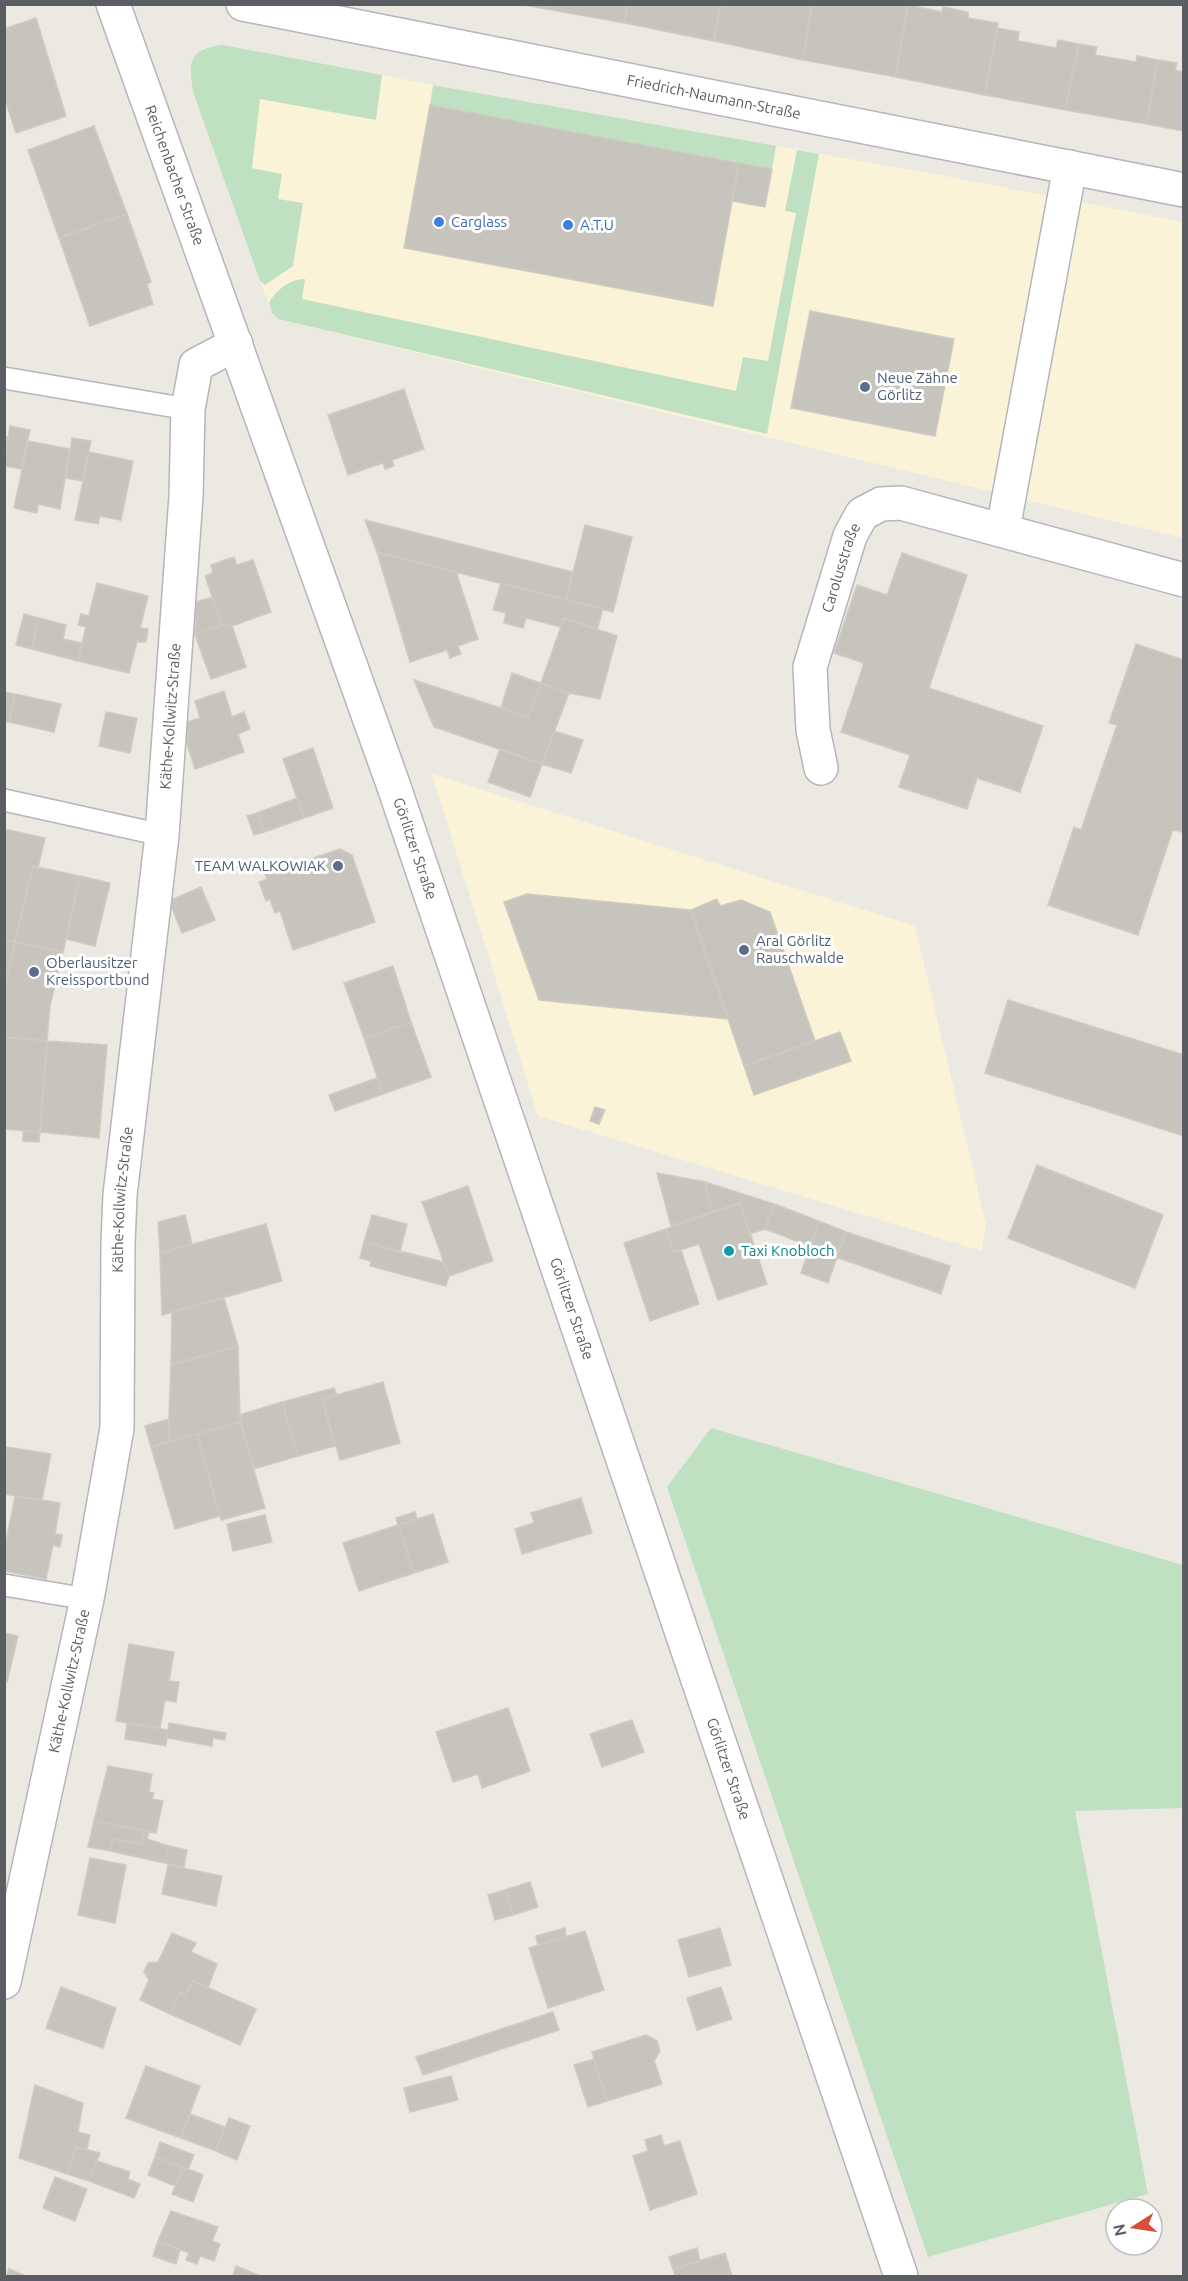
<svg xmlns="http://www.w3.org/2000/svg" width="1188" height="2281" font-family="Ubuntu,sans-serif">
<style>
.commercial{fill:#faf3d8}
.green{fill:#c0e1c1}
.building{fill:#c7c4be;stroke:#cfcbc0;stroke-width:1.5}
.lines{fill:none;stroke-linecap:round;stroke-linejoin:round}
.service-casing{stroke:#b4b6bb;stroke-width:24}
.minor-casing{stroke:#b4b6bb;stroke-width:36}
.tertiary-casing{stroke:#b4b6bb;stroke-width:36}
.service{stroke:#fff;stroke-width:21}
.minor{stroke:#fff;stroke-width:33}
.tertiary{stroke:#fff;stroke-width:33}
.shop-dot{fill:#3f7fe0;stroke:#fff;stroke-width:2}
.service-dot{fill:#5c6f8a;stroke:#fff;stroke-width:2}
.culture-dot{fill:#0f9aa8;stroke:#fff;stroke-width:2}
.labels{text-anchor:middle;stroke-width:6;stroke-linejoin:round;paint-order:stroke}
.street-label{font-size:15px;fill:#5a5d61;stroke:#fff}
.shop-label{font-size:15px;fill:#366cbe;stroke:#fff;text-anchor:start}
.service-label{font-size:15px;fill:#4e5e75;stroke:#fff;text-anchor:start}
.culture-label{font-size:15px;fill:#0d838f;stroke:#fff;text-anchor:start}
</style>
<rect width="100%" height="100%" fill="#ebe9e1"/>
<!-- commercial -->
<path class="commercial" d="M 223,45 L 433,85 L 945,176 L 1183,222 L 1183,538 L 278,319 L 272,313 L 260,281 L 194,95 L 189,75 L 193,59 L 205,47 Z
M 432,774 L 915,926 L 986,1224 L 982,1251 L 538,1116 Z"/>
<!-- green -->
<path class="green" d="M 223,45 L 382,75 L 376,120 L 260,99 L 252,168 L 282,174 L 278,199 L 303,203 L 293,266 L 265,285 L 260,281 L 194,95 C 187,65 188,48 223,45 Z
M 433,85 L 776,146 L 772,169 L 430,105 Z
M 797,150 L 819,154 L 767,434 L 278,319 L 272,313 L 269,302 C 277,290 289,279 305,279 L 302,299 L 736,391 L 743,357 L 768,361 L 796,213 L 785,211 Z
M 711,1428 L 1183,1565 L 1183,1808 L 1075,1811 L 1148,2194 L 928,2257 L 667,1487 Z"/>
<!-- building -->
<path class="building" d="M 520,4 L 547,4 L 546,9 Z
M 547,4 L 628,4 L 624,23 L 546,9 Z
M 628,4 L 721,4 L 714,41 L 624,23 Z
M 721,4 L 812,4 L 803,60 L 714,41 Z
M 812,4 L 908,5 L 895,77 L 803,60 Z
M 908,5 L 942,12 L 943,7 L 968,12 L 968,18 L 998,23 L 985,95 L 895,77 Z
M 36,18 L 66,116 L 16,133 L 4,97 L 4,29 Z
M 997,28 L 1019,32 L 1018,41 L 1056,48 L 1058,40 L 1079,44 L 1065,110 L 985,95 Z
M 1079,44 L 1097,47 L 1095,55 L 1136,62 L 1137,56 L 1158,60 L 1146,124 L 1065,110 Z
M 1158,60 L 1177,63 L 1175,70 L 1184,72 L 1184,131 L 1146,124 Z
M 430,105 L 739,163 L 713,306 L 404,248 Z
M 94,126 L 127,214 L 59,238 L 28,150 Z
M 739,163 L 772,169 L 765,207 L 732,201 Z
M 127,214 L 151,282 L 147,284 L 153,304 L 90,326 L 59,238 Z
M 810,311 L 954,339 L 935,436 L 791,408 Z
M 404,389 L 424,449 L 392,460 L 394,466 L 385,469 L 383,463 L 348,475 L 328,415 Z
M 10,426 L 30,430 L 21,469 L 4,466 Z
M 4,436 L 8,437 L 4,463 Z
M 72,438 L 91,441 L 82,481 L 66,478 Z
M 28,441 L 70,449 L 60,509 L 38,504 L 37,513 L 14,508 Z
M 89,452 L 133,461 L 121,520 L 100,516 L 98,524 L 75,520 Z
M 365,520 L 573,572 L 566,600 L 377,552 Z
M 585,525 L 632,537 L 613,612 L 566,600 Z
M 377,552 L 456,572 L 478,639 L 458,646 L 461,654 L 450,658 L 447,650 L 410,662 Z
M 902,553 L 967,575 L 929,688 L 1043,726 L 1020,792 L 977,778 L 967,809 L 899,787 L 910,755 L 841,732 L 864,663 L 834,653 L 857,585 L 887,595 Z
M 234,557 L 237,565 L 253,560 L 271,612 L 232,626 L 222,625 L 205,576 L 213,573 L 211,565 Z
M 97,583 L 148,596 L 140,628 L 148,629 L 146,642 L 137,642 L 129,673 L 78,661 L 86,627 L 78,625 L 81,614 L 89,616 Z
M 501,583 L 603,609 L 597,630 L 564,618 L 561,627 L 526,618 L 523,628 L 504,623 L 506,613 L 493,610 Z
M 212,597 L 222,625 L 195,635 L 196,602 Z
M 24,614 L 39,618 L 32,649 L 16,645 Z
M 39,618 L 66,625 L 63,639 L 82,643 L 78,661 L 32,649 Z
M 564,618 L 617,636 L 600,699 L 569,693 L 541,683 Z
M 222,625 L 232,626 L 246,667 L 211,679 L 195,635 Z
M 1136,644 L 1184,660 L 1184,833 L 1173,829 L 1138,935 L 1048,905 L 1074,827 L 1081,830 L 1117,725 L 1109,723 Z
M 512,673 L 541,683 L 528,717 L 501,708 Z
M 414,680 L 528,717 L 541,683 L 569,693 L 542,764 L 434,727 Z
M 224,691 L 232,717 L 244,712 L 250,729 L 238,734 L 244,752 L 195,769 L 187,744 L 187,722 L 200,718 L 195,701 Z
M 4,692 L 15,694 L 9,722 L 4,721 Z
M 15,694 L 61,704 L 54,732 L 9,722 Z
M 106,712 L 137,718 L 130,753 L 99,746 Z
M 554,731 L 583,740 L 571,773 L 542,764 Z
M 313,748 L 333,808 L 304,818 L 283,759 Z
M 500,749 L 542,764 L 530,797 L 488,782 Z
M 297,798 L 304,818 L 264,832 L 257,813 Z
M 257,813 L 264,832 L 254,835 L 247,816 Z
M 4,829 L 45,838 L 38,868 L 33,866 L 15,942 L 4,939 Z
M 340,849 L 352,855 L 375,922 L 293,950 L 280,911 L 275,913 L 270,899 L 266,901 L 259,882 L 267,879 L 265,874 Z
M 33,866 L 80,876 L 63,952 L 15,942 Z
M 80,876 L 110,883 L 95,946 L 66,939 Z
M 201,887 L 215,920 L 182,933 L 169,901 Z
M 527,894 L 691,910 L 728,1019 L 539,1000 L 504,902 Z
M 717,899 L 720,906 L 741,900 L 770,912 L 815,1041 L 744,1066 L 691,910 Z
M 4,939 L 15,942 L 4,991 Z
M 15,942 L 63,952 L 50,1006 L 47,1041 L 4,1037 L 4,991 Z
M 393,966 L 411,1022 L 364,1038 L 344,983 Z
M 1008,1000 L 1184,1055 L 1184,1136 L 985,1073 Z
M 411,1022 L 431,1077 L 383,1094 L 364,1038 Z
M 840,1032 L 851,1061 L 754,1095 L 744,1066 Z
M 4,1037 L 47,1041 L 40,1132 L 4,1129 Z
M 47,1041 L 107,1045 L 99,1138 L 40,1132 Z
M 377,1078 L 383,1094 L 335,1111 L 329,1095 Z
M 595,1107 L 605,1110 L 599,1124 L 590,1121 Z
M 23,1131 L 40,1132 L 39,1142 L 23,1141 Z
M 1037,1165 L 1163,1215 L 1135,1288 L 1008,1238 Z
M 657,1173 L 705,1182 L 712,1212 L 671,1226 Z
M 705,1182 L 774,1204 L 765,1229 L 750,1234 L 740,1203 L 712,1212 Z
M 468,1186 L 493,1261 L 449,1276 L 422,1202 Z
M 740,1203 L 767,1284 L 718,1300 L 699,1244 L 674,1252 L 666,1229 Z
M 774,1204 L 819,1221 L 810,1246 L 765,1229 Z
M 185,1215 L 192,1244 L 160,1253 L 158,1222 Z
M 372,1215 L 407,1224 L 400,1252 L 364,1242 Z
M 819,1221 L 846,1232 L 828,1283 L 801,1273 Z
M 266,1224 L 282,1281 L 162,1315 L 160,1253 Z
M 666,1229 L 674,1252 L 681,1250 L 699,1304 L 650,1321 L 624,1243 Z
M 846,1232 L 950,1266 L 941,1294 L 836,1257 Z
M 364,1242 L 443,1262 L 449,1276 L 446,1286 L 370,1266 L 371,1261 L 360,1258 Z
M 224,1298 L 238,1346 L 171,1365 L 172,1312 Z
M 238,1346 L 240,1422 L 168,1442 L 171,1365 Z
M 383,1382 L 400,1443 L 340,1460 L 322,1399 Z
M 334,1388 L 337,1395 L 322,1399 L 335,1446 L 298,1456 L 282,1402 Z
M 282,1402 L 298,1456 L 254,1469 L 239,1415 Z
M 169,1419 L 168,1442 L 151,1447 L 145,1426 Z
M 240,1422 L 265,1508 L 221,1520 L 197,1434 Z
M 197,1434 L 220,1516 L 175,1529 L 151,1447 Z
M 7,1447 L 51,1454 L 42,1500 L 4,1494 L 4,1460 Z
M 15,1496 L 60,1503 L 55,1534 L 62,1535 L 60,1547 L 53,1545 L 46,1579 L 4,1571 L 4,1552 Z
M 581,1498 L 592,1533 L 522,1554 L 515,1529 L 534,1523 L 531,1513 Z
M 415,1512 L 417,1519 L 398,1525 L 396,1518 Z
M 433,1514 L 448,1562 L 414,1573 L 398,1525 Z
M 265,1515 L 272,1542 L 233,1551 L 227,1524 Z
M 398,1525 L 414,1573 L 359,1591 L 343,1543 Z
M 4,1633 L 18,1636 L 7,1682 L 4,1681 Z
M 129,1644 L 174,1652 L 169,1681 L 179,1682 L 176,1702 L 165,1700 L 160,1728 L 116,1721 Z
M 508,1708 L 530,1771 L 482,1788 L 478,1774 L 453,1782 L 436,1732 Z
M 632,1720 L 644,1752 L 602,1767 L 590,1734 Z
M 127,1723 L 168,1730 L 166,1746 L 125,1739 Z
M 169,1723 L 226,1733 L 225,1740 L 213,1738 L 212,1746 L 167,1738 Z
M 108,1766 L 152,1774 L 149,1792 L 154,1793 L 152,1799 L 163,1801 L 156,1833 L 94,1821 Z
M 94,1821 L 144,1831 L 141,1844 L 113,1839 L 110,1851 L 88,1847 Z
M 144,1831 L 149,1832 L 147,1839 L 169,1846 L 165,1863 L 110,1851 L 113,1839 L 141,1844 Z
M 169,1846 L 187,1850 L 184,1867 L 165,1863 Z
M 90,1858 L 126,1865 L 115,1923 L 78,1915 Z
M 168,1865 L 222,1876 L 216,1906 L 162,1894 Z
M 530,1882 L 538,1907 L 513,1915 L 505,1890 Z
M 505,1890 L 513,1915 L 495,1920 L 488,1895 Z
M 565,1928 L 566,1937 L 538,1945 L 536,1936 Z
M 720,1928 L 731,1965 L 689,1977 L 678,1940 Z
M 585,1931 L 604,1990 L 548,2008 L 529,1948 Z
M 172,1933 L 196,1943 L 191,1952 L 217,1964 L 208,1988 L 193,1981 L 185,1995 L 180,1992 L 170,2014 L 140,2000 L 149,1980 L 144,1972 L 148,1963 L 158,1962 Z
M 193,1981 L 256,2009 L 240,2045 L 170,2014 L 180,1992 L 185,1995 Z
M 61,1987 L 116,2008 L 103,2048 L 46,2028 Z
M 721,1987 L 732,2019 L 697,2030 L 687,1998 Z
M 553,2012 L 559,2030 L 423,2075 L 416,2057 Z
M 646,2035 L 657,2041 L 660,2051 L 654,2061 L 662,2084 L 607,2101 L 592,2052 Z
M 594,2059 L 607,2101 L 588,2107 L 574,2065 Z
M 146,2066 L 200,2086 L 181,2138 L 126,2118 Z
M 451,2076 L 458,2100 L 410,2112 L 404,2088 Z
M 35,2085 L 83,2103 L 78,2132 L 90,2135 L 87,2149 L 76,2147 L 67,2174 L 19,2158 Z
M 190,2114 L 225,2127 L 216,2151 L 181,2138 Z
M 229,2118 L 250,2126 L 237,2160 L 216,2151 Z
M 661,2135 L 664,2146 L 680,2141 L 697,2194 L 650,2210 L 633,2156 L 648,2151 L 645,2140 Z
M 160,2142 L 194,2155 L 188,2169 L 155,2157 Z
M 76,2147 L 100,2153 L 89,2181 L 67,2174 Z
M 155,2157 L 183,2167 L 175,2186 L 148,2175 Z
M 97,2161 L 130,2172 L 128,2179 L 140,2184 L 134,2198 L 89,2181 Z
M 183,2167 L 203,2175 L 193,2202 L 172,2194 Z
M 55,2177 L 87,2189 L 75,2221 L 43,2208 Z
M 171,2211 L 218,2227 L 212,2241 L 220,2244 L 214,2261 L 200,2256 L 197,2264 L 186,2260 L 189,2253 L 158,2241 Z
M 158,2241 L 180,2250 L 176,2264 L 153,2256 Z
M 697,2248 L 700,2261 L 673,2269 L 669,2257 Z
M 725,2253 L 732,2276 L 675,2276 L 673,2269 Z
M 236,2266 L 258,2275 L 262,2276 L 233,2276 Z
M 9,2269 L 26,2276 L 6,2276 Z"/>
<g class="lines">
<!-- service casing -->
<g class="service-casing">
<path id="service" d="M 4,378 L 188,409
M 4,800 L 162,835
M 4,1585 L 87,1599"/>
</g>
<!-- minor casing -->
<g class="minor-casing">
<g id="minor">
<path id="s1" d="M 243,4 L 1184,190"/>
<path d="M 1003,529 L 1070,167"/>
<path id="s2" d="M 821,768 L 813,730 L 810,667 L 850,536 L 862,514 L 881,504 L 901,503 L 1184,580"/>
<path id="s3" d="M 4,1982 L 87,1599 L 117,1428 L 118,1244 L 120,1195 L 162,835 L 186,496 L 188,409 L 196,365 L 236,344"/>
</g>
</g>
<!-- tertiary casing -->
<g class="tertiary-casing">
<g id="tertiary">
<path id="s4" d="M 113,4 L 393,784 L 901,2276"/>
</g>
</g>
<!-- service -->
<use href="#service" class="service"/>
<!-- minor -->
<use href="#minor" class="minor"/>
<!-- tertiary -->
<use href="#tertiary" class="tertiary"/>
</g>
<!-- markers -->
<g class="shop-dot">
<circle cx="439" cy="222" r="6"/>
<circle cx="568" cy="225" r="6"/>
</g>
<g class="service-dot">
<circle cx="865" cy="387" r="6"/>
<circle cx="338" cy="866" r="6"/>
<circle cx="744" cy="950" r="6"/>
<circle cx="34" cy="972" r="6"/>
</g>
<circle class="culture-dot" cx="729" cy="1251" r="6"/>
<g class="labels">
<!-- street labels -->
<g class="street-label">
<text dy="5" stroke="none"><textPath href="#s1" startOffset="480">Friedrich-Naumann-Straße</textPath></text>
<text dy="5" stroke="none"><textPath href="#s4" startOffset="182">Reichenbacher Straße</textPath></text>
<text dy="5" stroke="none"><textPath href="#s2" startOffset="206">Carolusstraße</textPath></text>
<text dy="5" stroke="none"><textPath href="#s3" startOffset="1280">Käthe-Kollwitz-Straße</textPath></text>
<text dy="5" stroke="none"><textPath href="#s4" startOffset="897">Görlitzer Straße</textPath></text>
<text dy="5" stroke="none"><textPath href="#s3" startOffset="794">Käthe-Kollwitz-Straße</textPath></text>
<text dy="5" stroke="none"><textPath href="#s4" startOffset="1383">Görlitzer Straße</textPath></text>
<text dy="5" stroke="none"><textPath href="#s3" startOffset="308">Käthe-Kollwitz-Straße</textPath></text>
<text dy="5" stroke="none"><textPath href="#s4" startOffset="1869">Görlitzer Straße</textPath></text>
</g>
<!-- shop labels -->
<g class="shop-label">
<text x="451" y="227">Carglass</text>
<text x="580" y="230">A.T.U</text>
</g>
<!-- service labels -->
<g class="service-label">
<text x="877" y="383">Neue Zähne<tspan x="877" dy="17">Görlitz</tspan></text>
<text x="326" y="871" text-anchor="end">TEAM WALKOWIAK</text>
<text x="756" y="946">Aral Görlitz<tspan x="756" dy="17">Rauschwalde</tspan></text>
<text x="46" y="968">Oberlausitzer<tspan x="46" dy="17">Kreissportbund</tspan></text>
</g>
<!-- culture labels -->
<g class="culture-label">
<text x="741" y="1256">Taxi Knobloch</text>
</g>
</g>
<!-- border -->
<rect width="1188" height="2281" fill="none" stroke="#5a5d61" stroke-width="12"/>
<!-- north arrow -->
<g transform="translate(1134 2227) rotate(258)"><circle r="28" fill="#ffffff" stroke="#bdbec0" stroke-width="1.5"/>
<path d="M0-4.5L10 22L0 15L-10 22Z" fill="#d64e3c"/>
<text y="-9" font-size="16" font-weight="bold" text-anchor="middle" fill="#5a5d61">N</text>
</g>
</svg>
